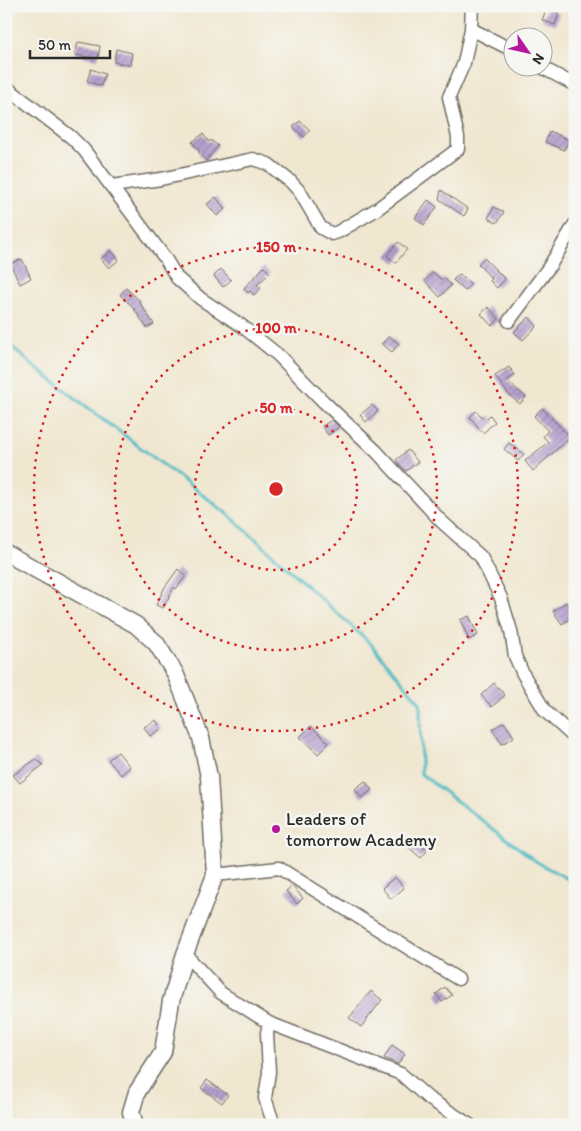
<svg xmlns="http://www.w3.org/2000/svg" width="581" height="1131" font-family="Itim,sans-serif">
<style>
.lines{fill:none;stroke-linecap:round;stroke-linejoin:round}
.stream{stroke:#4dbbc5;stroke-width:3}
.building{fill:url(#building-hatch)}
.minor-casing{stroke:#706d65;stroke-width:15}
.tertiary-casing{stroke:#706d65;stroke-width:19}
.minor{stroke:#fff;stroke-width:12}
.tertiary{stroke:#fff;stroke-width:16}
.ring{fill:none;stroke:#d62828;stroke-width:2.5;stroke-dasharray:2.5 5}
.poi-dot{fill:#b5179e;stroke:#f6f6f2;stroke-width:2}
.labels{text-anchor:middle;stroke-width:5;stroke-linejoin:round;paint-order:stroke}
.poi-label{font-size:18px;fill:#2b2b2b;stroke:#f6f6f2;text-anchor:start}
.centre{fill:#d62828;stroke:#f6f6f2;stroke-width:2.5}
.ring-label{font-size:15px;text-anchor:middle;font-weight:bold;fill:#d62828;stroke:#f6f6f2;stroke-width:5;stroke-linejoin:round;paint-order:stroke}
</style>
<defs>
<pattern id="building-hatch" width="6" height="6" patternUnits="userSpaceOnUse" patternTransform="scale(1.25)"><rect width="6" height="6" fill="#b69fcf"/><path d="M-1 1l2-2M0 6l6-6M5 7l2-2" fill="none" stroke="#9482a8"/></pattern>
</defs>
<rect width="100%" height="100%" fill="#f6f6f2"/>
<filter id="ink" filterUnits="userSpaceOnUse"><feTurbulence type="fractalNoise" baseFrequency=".02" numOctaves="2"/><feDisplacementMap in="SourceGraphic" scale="10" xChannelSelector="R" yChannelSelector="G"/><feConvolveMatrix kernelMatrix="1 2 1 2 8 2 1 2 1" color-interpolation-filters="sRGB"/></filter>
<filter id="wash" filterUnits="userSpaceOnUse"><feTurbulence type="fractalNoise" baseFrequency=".0096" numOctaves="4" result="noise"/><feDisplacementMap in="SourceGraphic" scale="20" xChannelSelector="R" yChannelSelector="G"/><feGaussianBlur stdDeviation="1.12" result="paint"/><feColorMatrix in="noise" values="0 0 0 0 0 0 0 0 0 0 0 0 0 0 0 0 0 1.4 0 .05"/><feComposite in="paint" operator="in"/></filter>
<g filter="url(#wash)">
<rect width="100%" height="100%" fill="#f0e7d0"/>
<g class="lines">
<!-- stream -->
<path class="stream" d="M 6,341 L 32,365 L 229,515 L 370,643 L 420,703 L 421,774 L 537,862 L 575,883"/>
</g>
<g id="blocks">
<!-- building -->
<path class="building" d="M 547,8 L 559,13 L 555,25 L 542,20 Z
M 78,42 L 100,46 L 98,59 L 75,55 Z
M 116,49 L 132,53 L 130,65 L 114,62 Z
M 91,69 L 105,74 L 101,86 L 87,81 Z
M 300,121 L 310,130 L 304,137 L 293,127 Z
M 550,131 L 569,140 L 564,150 L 545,142 Z
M 203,134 L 209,142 L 211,140 L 218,146 L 206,161 L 199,154 L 200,152 L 192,142 Z
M 441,190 L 468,209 L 464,216 L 439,199 Z
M 216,197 L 225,209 L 217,216 L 207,204 Z
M 428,200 L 437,207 L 424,225 L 415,218 Z
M 494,207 L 504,212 L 497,223 L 488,218 Z
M 398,242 L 407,249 L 396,263 L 387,256 Z
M 111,250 L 119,260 L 109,268 L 101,259 Z
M 484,258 L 505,279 L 497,288 L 490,281 L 492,279 L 478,264 Z
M 22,259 L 31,278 L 20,284 L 10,264 Z
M 264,267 L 270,273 L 257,285 L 261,288 L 254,295 L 250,291 L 248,293 L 244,288 Z
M 221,269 L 231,280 L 223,287 L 214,276 Z
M 433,272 L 442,280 L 444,278 L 451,285 L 440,297 L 425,281 Z
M 459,274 L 471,284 L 465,291 L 453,280 Z
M 126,288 L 140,301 L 139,302 L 154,324 L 147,328 L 132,306 L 120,295 Z
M 488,307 L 499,319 L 492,326 L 481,314 Z
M 529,317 L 537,326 L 523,340 L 514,332 Z
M 389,336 L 399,344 L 392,352 L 382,344 Z
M 509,367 L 515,375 L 507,381 L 526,397 L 520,404 L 510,396 L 495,376 Z
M 372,405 L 378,411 L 366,422 L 360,415 Z
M 542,408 L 570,437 L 533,471 L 525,461 L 548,442 L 543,436 L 548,431 L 534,416 Z
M 476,411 L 485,420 L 490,415 L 495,422 L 483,433 L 470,417 Z
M 332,420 L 339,427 L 328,435 L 322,426 Z
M 509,443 L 524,454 L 518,461 L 504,449 Z
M 408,450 L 418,462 L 406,471 L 396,460 Z
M 178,569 L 186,576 L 176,589 L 174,587 L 163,608 L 156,605 L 165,587 Z
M 566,602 L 575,616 L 562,624 L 553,611 Z
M 469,616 L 478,635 L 469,640 L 460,620 Z
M 494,683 L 505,695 L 492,707 L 481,695 Z
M 156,720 L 161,729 L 150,736 L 144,727 Z
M 504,722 L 514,737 L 502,744 L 492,729 Z
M 311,726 L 329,743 L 318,754 L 300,737 Z
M 118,752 L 130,767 L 121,775 L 108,760 Z
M 36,759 L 43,765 L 20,783 L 13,775 Z
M 365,781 L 372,790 L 362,798 L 355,789 Z
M 413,838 L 427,851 L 421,858 L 407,846 Z
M 395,877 L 404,888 L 391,899 L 382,888 Z
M 292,886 L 303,898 L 297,904 L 286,891 Z
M 445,987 L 452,995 L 442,1002 L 436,994 Z
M 371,991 L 382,1000 L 361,1027 L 349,1018 Z
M 392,1045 L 405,1054 L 398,1064 L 384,1058 Z
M 207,1080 L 228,1095 L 222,1103 L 201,1088 Z"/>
</g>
</g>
<g filter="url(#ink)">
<use href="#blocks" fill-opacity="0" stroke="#706d65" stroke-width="1"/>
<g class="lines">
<!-- minor casing -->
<g class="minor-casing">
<path id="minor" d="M 471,29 L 514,51
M 543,68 L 575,85
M 6,87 L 71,137 L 84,150 L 165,258 L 177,278 L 201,299 L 242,326 L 278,355 L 324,402 L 376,451 L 441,521 L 481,557 L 501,598 L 511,631 L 515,656 L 523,674 L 545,711 L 575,738
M 112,186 L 161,179 L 253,159 L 268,164 L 291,182 L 300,192 L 321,228 L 332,234 L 338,232 L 377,209 L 458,149 L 458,137 L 449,97 L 464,63 L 471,29 L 472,6
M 509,321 L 549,267 L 575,224
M 215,875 L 279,868 L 458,979
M 185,954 L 221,993 L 269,1023 L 401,1074 L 428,1098 L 470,1125
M 269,1023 L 267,1033 L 269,1072 L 265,1098 L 274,1125"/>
</g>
<!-- tertiary casing -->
<g class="tertiary-casing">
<path id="tertiary" d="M 6,553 L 136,625 L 156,643 L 175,673 L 201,738 L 209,777 L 215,875 L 185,954 L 171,1001 L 163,1052 L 137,1092 L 131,1112 L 135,1125"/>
</g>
<!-- minor -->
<use href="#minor" class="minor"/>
<!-- tertiary -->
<use href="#tertiary" class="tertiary"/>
</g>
</g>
<!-- distance rings -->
<g class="ring">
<circle cx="276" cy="489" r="81"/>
<circle cx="276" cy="489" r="161"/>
<circle cx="276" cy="489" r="242"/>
</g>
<!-- markers -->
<circle class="poi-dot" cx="276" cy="829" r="5"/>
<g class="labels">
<!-- poi labels -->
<g class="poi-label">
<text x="286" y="825">Leaders of<tspan x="286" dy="21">tomorrow Academy</tspan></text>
</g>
</g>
<circle cx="276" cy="489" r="8" class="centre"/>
<g class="ring-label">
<text x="276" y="252">150 m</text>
<text x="276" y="333">100 m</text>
<text x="276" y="413">50 m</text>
</g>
<!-- margin -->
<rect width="581" height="1131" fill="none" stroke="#f6f6f2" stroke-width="25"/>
<!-- north arrow -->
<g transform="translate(528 52) rotate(124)"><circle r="24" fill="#f6f6f2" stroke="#a5a5a2"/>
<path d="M0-4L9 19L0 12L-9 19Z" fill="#b5179e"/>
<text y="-8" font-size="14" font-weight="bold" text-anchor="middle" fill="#2b2b2b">N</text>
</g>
<!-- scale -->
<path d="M30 50v8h80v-8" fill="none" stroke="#2b2b2b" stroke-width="2.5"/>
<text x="38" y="50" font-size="15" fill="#2b2b2b" stroke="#f6f6f2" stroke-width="4" paint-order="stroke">50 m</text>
</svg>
